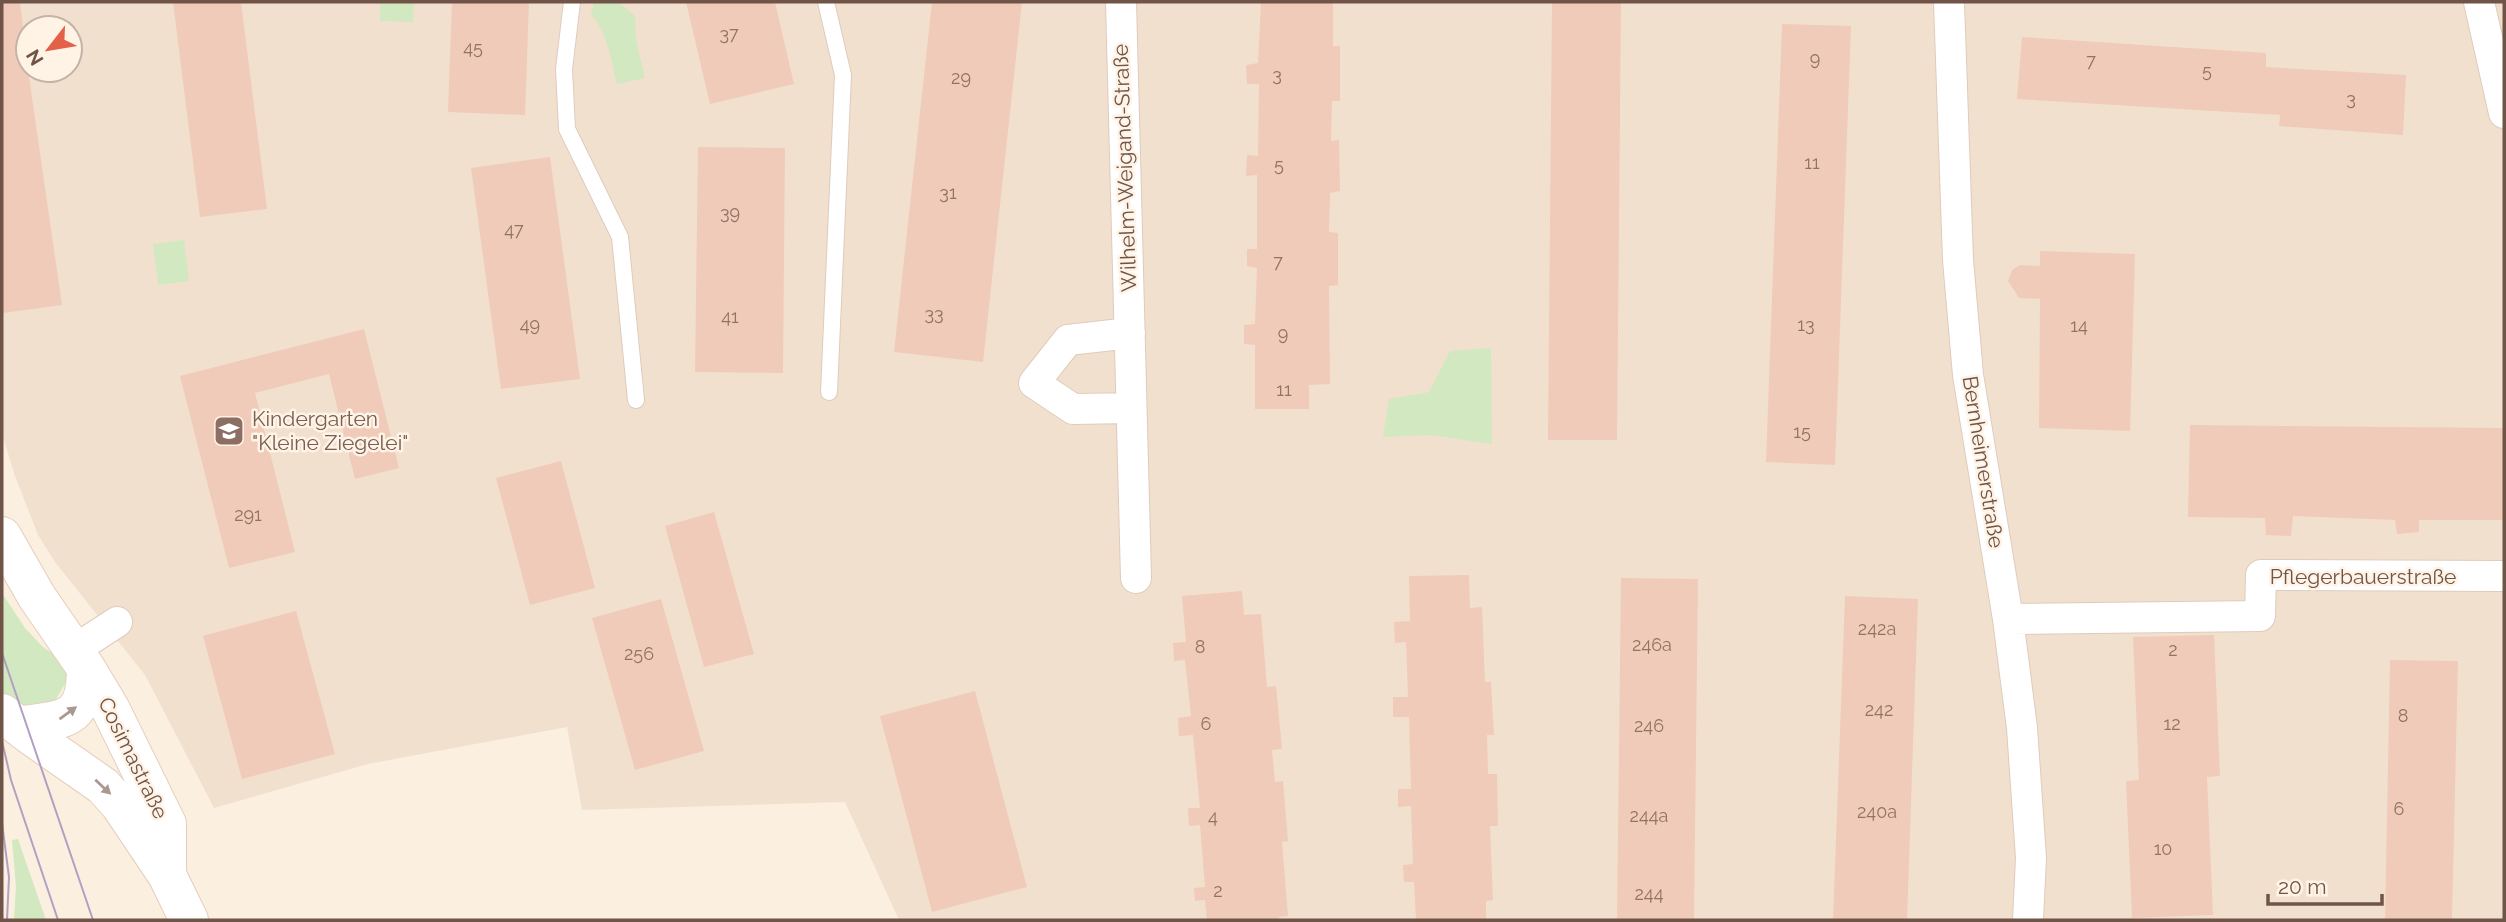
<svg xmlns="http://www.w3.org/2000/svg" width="2506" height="922" font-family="Raleway,sans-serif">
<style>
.residential{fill:#f2e0cf;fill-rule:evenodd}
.green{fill:#d2e8c0}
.building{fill:#f0cbb9}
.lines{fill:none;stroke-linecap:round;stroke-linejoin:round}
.lane-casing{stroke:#dfcbbd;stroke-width:18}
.street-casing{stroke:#dfcbbd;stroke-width:32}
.secondary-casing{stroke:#e6cdbd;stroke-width:40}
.lane{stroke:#fff;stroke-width:16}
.street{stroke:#fff;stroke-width:30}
.secondary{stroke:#fff;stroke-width:38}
.tram{stroke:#b1a0c3;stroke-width:2}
.oneway{fill:#aa9891}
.labels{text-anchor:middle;stroke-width:5;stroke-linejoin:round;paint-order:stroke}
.number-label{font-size:18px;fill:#917264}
.street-label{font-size:21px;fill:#715448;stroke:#fff3e6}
.education-label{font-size:21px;fill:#785e54;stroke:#fff3e6;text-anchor:start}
</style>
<rect width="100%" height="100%" fill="#fbefe0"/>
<!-- residential -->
<path class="residential" d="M 2,2 L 2504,2 L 2504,920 L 899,920 L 845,802 L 582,810 L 567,727 L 368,764 L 214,808 L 145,675 L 55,562 L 38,535 L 15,476 L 2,434 ZM 28,28 L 70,28 L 70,70 L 28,70 Z"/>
<!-- green -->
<path class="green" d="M 380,2 L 414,2 L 413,22 L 380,21 Z
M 594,2 L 618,2 L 635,16 L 636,39 L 645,78 L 617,84 C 611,59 608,34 591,14 Z
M 184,240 L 189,281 L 158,285 L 153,244 Z
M 1491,348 L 1492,444 L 1431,435 L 1383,437 L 1389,399 L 1429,392 L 1450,351 Z
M 2,593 L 25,628 L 43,647 L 60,658 L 66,669 L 67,680 L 54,703 L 13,707 L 2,696 Z
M 18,839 L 46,920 L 14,920 L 16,886 L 12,840 Z"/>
<!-- building -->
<path class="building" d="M 2,2 L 20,2 L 28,70 L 62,305 L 3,313 Z
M 173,2 L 241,2 L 267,209 L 200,217 Z
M 452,2 L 529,2 L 525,115 L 448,112 Z
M 686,2 L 775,2 L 794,84 L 710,104 Z
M 932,2 L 1022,2 L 983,362 L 894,352 Z
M 1261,2 L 1333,2 L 1333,46 L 1340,46 L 1340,101 L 1332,101 L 1331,141 L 1339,140 L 1340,191 L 1330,193 L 1329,232 L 1338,233 L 1338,285 L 1329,286 L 1330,384 L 1309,385 L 1309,409 L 1255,409 L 1255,345 L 1244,344 L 1244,325 L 1255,324 L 1257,268 L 1247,266 L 1247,249 L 1257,249 L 1257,175 L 1246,176 L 1247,155 L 1258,156 L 1259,84 L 1247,84 L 1246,65 L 1258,63 Z
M 1552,2 L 1621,2 L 1617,440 L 1548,440 Z
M 1782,24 L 1851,26 L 1835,465 L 1766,462 Z
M 2022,37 L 2266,53 L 2266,67 L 2406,75 L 2403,135 L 2279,126 L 2280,115 L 2017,99 Z
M 698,147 L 785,148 L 783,373 L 695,372 Z
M 550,157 L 580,379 L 501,389 L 471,168 Z
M 2040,251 L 2135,254 L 2130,431 L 2039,428 L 2040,299 L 2019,298 L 2008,281 L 2012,270 L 2020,265 L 2040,266 Z
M 364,329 L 399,468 L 355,479 L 329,374 L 255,393 L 295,552 L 229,568 L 180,376 Z
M 2190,425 L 2504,428 L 2504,520 L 2419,520 L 2419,532 L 2397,534 L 2395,520 L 2293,516 L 2291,536 L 2266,535 L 2265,518 L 2188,517 Z
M 561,461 L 595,588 L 530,605 L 496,478 Z
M 714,512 L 754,654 L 704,667 L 665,526 Z
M 1469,575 L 1470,608 L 1482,607 L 1485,682 L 1491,682 L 1494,735 L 1487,735 L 1488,774 L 1497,774 L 1498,826 L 1490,826 L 1493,900 L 1486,901 L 1486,920 L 1416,920 L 1414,882 L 1404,882 L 1403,865 L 1413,864 L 1411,806 L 1398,807 L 1398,789 L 1411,789 L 1409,717 L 1393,717 L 1393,697 L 1408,697 L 1406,642 L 1395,643 L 1394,622 L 1410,621 L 1409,576 Z
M 1621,578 L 1698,579 L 1694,920 L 1617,920 Z
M 1242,591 L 1244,615 L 1261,614 L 1267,687 L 1276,686 L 1282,749 L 1272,750 L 1275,782 L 1283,781 L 1288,841 L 1282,842 L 1288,916 L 1279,917 L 1279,920 L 1207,920 L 1205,900 L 1195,901 L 1194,888 L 1205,887 L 1200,825 L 1189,826 L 1188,808 L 1200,808 L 1193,735 L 1179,736 L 1178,718 L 1191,716 L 1185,660 L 1174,661 L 1173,643 L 1186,642 L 1182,596 Z
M 1845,596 L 1918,599 L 1907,920 L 1833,920 Z
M 661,599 L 704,751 L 635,770 L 592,618 Z
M 296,611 L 335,754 L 242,779 L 203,636 Z
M 2214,635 L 2220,776 L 2207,777 L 2213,915 L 2132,918 L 2126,781 L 2139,780 L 2133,637 Z
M 2390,660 L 2458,661 L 2452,920 L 2385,920 Z
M 975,691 L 1027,887 L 932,912 L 880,716 Z"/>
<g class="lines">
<!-- lane casing -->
<g class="lane-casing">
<path id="lane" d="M 572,2 L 564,69 L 567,129 L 620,237 L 636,400
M 826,2 L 843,75 L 829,392"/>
</g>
<!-- street casing -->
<g class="street-casing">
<path id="street" d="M 1121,2 L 1136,578
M 1949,2 L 1958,260 L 1968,375 L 2008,619 L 2022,728 L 2031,858 L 2028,920
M 2479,2 L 2504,113
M 1130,333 L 1068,340 L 1034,383 L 1073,409 L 1131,408
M 2008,619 L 2260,616 L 2261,575 L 2504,576
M 74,650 L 117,622"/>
</g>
<!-- secondary casing -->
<g class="secondary-casing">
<path id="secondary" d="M 2,536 L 37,597 L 86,668 L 110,708 L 167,824 L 167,875
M 2,713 L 30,735 L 103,786 L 120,805 L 167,875 L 189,920
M 18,726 C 63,719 86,723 86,668"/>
</g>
<!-- lane -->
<use href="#lane" class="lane"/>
<!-- street -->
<use href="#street" class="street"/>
<!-- secondary -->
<use href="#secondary" class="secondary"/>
<!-- tram -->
<path class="tram" d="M 2,653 L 93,920
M 2,741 L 11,780 L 58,920
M 2,823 L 9,877 L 7,920"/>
</g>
<!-- one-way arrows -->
<defs><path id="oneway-solid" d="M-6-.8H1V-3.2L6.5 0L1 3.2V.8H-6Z" transform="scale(1.75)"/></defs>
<g class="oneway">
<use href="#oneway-solid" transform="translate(68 713) rotate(-36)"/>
<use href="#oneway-solid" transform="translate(103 787) rotate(43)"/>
</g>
<!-- icons -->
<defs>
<g id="school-square" transform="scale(1.575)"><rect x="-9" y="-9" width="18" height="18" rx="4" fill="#8d6e63" stroke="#fff3e6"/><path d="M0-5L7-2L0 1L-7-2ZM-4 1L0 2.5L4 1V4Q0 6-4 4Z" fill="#fff"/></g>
</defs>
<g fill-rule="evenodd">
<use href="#school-square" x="229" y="431"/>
</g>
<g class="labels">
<!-- number labels -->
<g class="number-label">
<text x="729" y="40">37</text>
<text x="473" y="54">45</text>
<text x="1815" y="65">9</text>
<text x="2091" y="67">7</text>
<text x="2207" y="77">5</text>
<text x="1277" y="81">3</text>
<text x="961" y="84">29</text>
<text x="2351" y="105">3</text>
<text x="1812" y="169">11</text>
<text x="1279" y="171">5</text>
<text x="948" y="199">31</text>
<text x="730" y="219">39</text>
<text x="514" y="236">47</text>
<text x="1278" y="268">7</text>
<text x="934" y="320">33</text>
<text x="730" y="323">41</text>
<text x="530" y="331">49</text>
<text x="1806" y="331">13</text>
<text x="2079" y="332">14</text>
<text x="1283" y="340">9</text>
<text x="1284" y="396">11</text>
<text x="1802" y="438">15</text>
<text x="248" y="521">291</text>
<text x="1877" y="635">242a</text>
<text x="1652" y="651">246a</text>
<text x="1200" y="653">8</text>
<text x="2173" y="656">2</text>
<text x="639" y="660">256</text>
<text x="1879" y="716">242</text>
<text x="2403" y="722">8</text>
<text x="1206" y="730">6</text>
<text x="2172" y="730">12</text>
<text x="1649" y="732">246</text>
<text x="2399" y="815">6</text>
<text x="1877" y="818">240a</text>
<text x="1649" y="822">244a</text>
<text x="1213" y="823">4</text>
<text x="2163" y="855">10</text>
<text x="1218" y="897">2</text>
<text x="1649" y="900">244</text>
</g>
<!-- street labels -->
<g class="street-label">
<text transform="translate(1125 168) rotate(-92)" y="7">Wilhelm-Weigand-Straße</text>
<text transform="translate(1983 462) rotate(81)" y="7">Bernheimerstraße</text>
<text x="2363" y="584">Pflegerbauerstraße</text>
<text transform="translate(133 758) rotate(64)" y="7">Cosimastraße</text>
</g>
<!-- education labels -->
<g class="education-label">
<text x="252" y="426">Kindergarten<tspan x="252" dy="24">"Kleine Ziegelei"</tspan></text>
</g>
</g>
<!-- border -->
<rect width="2506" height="922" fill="none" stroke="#715448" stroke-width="7"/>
<!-- north arrow -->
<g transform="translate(49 49) rotate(239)"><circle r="33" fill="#fff3e6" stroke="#c6b3a7" stroke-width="2"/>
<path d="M0-5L12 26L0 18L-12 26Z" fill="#e36148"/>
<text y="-10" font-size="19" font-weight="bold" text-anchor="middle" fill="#715448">N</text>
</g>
<!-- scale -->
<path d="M2268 894v10h114v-10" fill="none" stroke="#715448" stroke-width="3.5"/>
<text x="2278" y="894" font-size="21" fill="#715448" stroke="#fff3e6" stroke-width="5" paint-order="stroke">20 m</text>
</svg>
